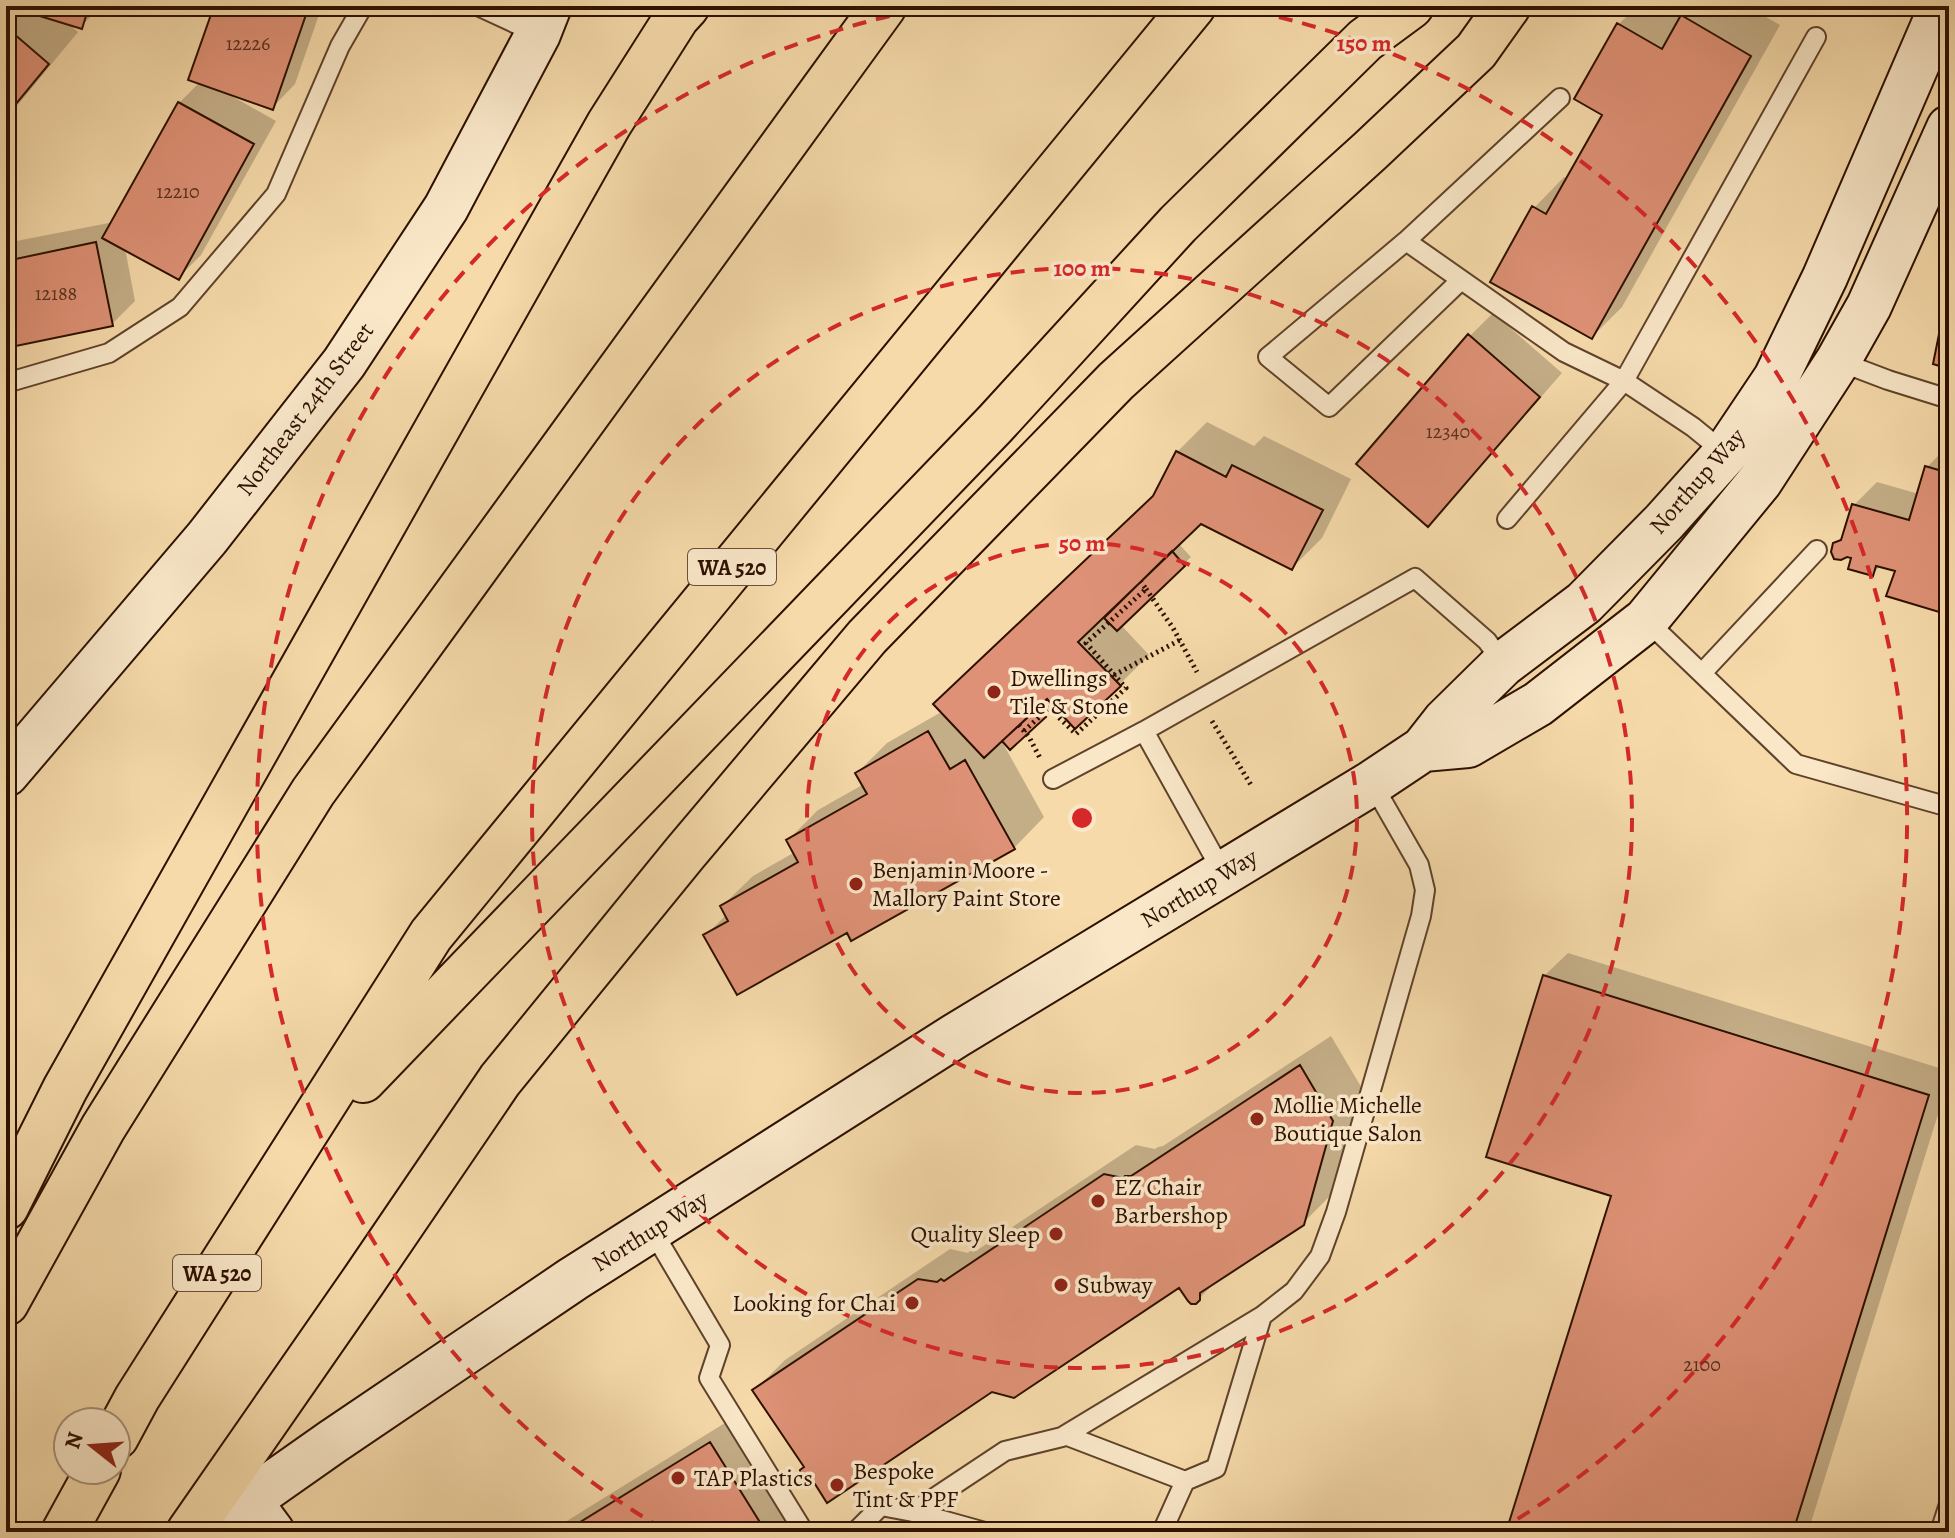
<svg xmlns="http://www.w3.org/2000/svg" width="1955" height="1538" font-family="Alegreya,serif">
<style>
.shadow{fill:#0003;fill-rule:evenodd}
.building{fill:#de9176;stroke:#2d1000;stroke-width:2}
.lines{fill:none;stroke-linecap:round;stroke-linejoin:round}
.lane-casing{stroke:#5f422a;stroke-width:22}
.secondary-casing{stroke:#2d1000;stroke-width:48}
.highway-casing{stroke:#2d1000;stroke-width:48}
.path{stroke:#2d1000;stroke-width:5;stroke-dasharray:2 4;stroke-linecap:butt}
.lane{stroke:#f9e7c8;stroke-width:18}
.secondary{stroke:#f9e7c8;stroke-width:44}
.highway{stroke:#f6daaa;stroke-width:44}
.ring{fill:none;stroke:#d62828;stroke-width:4;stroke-dasharray:14 10}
.poi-dot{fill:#8f2418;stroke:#f9e7c8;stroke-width:3}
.labels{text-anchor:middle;stroke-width:7;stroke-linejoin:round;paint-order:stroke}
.number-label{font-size:20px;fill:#59301e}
.shield{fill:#f9e7c8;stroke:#6a503c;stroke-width:2}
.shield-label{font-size:22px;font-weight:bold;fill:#2d1000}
.street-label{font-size:24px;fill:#2d1000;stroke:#f9e7c8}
.poi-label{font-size:24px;fill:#2d1000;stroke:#f9e7c8;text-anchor:start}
.centre{fill:#d62828;stroke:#f9e7c8;stroke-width:4}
.ring-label{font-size:24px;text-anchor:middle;font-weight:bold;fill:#d62828;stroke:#f9e7c8;stroke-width:7;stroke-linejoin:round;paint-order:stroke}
</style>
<rect width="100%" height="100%" fill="#f6daaa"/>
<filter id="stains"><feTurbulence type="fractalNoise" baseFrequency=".0025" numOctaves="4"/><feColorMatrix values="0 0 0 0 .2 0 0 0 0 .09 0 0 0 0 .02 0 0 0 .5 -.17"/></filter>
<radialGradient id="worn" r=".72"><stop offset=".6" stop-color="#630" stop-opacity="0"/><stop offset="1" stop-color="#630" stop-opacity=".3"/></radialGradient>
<!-- shadow -->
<path class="shadow" d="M 6,6 L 102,6 L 81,26 L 65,21 L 78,32 L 6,119 Z
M 216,6 L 322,6 L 295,84 L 272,108 L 231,93 L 230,95 L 276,121 L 201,255 L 178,278 L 125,248 L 135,301 L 112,324 L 6,346 L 6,243 L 114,222 L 179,103 L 200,82 Z
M 1637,6 L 1669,6 L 1684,15 L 1693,6 L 1747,6 L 1780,25 L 1622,307 L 1592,337 L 1534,208 L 1564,177 L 1568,180 L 1605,114 L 1618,25 Z
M 1493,313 L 1562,373 L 1450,501 L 1427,524 L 1470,336 Z
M 1207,422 L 1254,446 L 1264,436 L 1351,479 L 1322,538 L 1292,568 L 1200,522 L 1178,543 L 1191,557 L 1121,625 L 1149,655 L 1119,685 L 1047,696 L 1043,700 L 1051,708 L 1010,747 L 1000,738 L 1044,817 L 1014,848 L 848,930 L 706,935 L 727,914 L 722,906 L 753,876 L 795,852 L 788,840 L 818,810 L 864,784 L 857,773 L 887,743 L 943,711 L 1156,494 L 1177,452 ZM 1121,598 L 1124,600 L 1110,614 L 1108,610 Z
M 1949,445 L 1949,613 L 1897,569 L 1881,565 L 1873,574 L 1853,556 L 1835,544 L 1844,535 L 1854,505 L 1877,482 L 1919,494 L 1927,467 Z
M 1568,953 L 1949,1071 L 1949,1079 L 1808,1532 L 1508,1532 L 1613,1194 L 1544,976 Z
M 1331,1036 L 1363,1090 L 1334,1192 L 1303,1223 L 1219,1278 L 1196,1302 L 1179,1285 L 992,1390 L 806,1467 L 755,1390 L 785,1360 L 950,1249 L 968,1253 L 970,1251 L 976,1251 L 1136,1145 L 1155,1149 L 1158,1147 L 1163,1146 Z
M 741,1413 L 810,1525 L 803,1532 L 549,1532 Z
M 941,1524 L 966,1532 L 933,1532 Z"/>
<!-- building -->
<path class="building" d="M 7,6 L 89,6 L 82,29 Z
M 214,6 L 309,6 L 273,110 L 188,80 Z
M 1681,15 L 1751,56 L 1592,339 L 1490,282 L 1532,206 L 1546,214 L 1602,115 L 1574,99 L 1617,23 L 1662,49 Z
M 6,27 L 49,64 L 6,116 Z
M 178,102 L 254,144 L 179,280 L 102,238 Z
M 96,242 L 113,326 L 6,348 L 6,261 Z
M 1946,299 L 1949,300 L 1949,369 L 1933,364 Z
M 1468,334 L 1540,397 L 1428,527 L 1356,464 Z
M 1176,451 L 1226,477 L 1232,465 L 1323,510 L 1292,570 L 1201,524 L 1078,642 L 1121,686 L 1075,729 L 1047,699 L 984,758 L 933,704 L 1153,496 Z
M 1925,466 L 1949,473 L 1949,615 L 1886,596 L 1895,571 L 1876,566 L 1873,576 L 1848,569 L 1851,558 L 1847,557 L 1841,560 L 1834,559 L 1831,552 L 1833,543 L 1841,540 L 1852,504 L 1909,520 Z
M 1172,551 L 1185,566 L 1117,631 L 1104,618 Z
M 1038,708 L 1046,717 L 1010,750 L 1002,741 Z
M 928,731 L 950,769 L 965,760 L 1015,849 L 851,941 L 847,933 L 737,995 L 703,935 L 728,921 L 720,906 L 798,862 L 786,840 L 867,794 L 855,773 Z
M 1543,975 L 1929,1095 L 1793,1532 L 1506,1532 L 1611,1196 L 1486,1157 Z
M 1300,1065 L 1333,1121 L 1304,1225 L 1200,1293 L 1200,1300 L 1196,1304 L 1191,1304 L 1188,1301 L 1179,1288 L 1014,1398 L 992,1392 L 827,1503 L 808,1473 L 804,1476 L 800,1474 L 800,1470 L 804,1467 L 752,1390 L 918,1279 L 937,1282 L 941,1279 L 944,1281 L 1104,1174 L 1123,1178 L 1125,1176 L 1131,1176 Z
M 710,1442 L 766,1532 L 564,1532 Z"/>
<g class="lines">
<!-- lane casing -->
<g class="lane-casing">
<path id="lane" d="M 478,6 L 538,34
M 1560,98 L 1406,241 L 1564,352 L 1624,381 L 1693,427 L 1726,454
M 1406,241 L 1268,357 L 1329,407 L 1461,280
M 1838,361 L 1888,380 L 1949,399
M 6,383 L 109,353 L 180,307 L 276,194 L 340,46 L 363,6
M 1507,519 L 1624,381 L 1816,37
M 1646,620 L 1796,764 L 1949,807
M 1702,673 L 1817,550
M 1053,779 L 1144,731
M 1223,873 L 1144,731 L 1415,578 L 1487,641 L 1503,663
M 652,1230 L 720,1345 L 709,1378 L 804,1532
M 1065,1435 L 1185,1481
M 913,1512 L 985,1532
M 855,1532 L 881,1506 L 913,1512 L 1005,1451 L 1062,1437 L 1262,1316 L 1294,1291 L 1320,1256 L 1336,1212 L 1421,916 L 1425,890 L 1419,865 L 1372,783
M 1162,1532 L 1185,1481 L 1216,1468 L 1262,1316
M 1940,1532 L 1949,1504"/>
</g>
<!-- secondary casing -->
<g class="secondary-casing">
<path id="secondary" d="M 1423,749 L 1468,745 L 1538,704 L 1646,620 L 1760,481 L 1838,361 L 1869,306 L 1949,128
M 6,774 L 207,538 L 344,363 L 446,208 L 538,34 L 549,6
M 249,1501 L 272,1532
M 204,1532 L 332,1442 L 573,1279 L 955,1036 L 1372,783 L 1423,749 L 1445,721 L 1503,664 L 1584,603 L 1664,522 L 1725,454 L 1776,378 L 1825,277 L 1942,6"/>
</g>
<!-- highway casing -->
<g class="highway-casing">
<path id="highway" d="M 363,1080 L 995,424 L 1178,224 L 1365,40 L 1411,6
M 6,1207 L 65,1089 L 609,124 L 677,17 L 687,6
M 6,1303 L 103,1128 L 313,792 L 884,6
M 116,1437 L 137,1398 L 431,935 L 1193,6
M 64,1532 L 98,1470
M 189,1532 L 364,1280 L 500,1080 L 685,853 L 867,637 L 1116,381 L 1370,151 L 1476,51 L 1508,6"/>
</g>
<!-- path -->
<path class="path" d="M 1146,589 L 1173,628 L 1197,672
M 1114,675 L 1180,640
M 1212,721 L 1251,785
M 1019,725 L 1029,737 L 1040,758
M 1024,731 L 1049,708 L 1076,734 L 1126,688 L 1086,643 L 1146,589 L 1141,582"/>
<!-- lane -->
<use href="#lane" class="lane"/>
<!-- secondary -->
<use href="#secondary" class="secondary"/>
<!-- highway -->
<use href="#highway" class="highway"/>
</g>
<!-- distance rings -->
<g class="ring">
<circle cx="1082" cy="818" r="275"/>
<circle cx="1082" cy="818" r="550"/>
<path d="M663 1529A825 825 0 0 1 932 7M1232 7A825 825 0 0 1 1501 1529"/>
</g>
<!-- markers -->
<g class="poi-dot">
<circle cx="994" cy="692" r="8"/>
<circle cx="856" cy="884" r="8"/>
<circle cx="1257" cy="1119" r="8"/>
<circle cx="1098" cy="1201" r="8"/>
<circle cx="1056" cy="1234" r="8"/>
<circle cx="1061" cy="1285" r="8"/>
<circle cx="912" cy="1303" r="8"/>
<circle cx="678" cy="1478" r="8"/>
<circle cx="837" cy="1485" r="8"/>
</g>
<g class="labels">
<!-- number labels -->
<g class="number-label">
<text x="248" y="50">12226</text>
<text x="178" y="198">12210</text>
<text x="56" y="300">12188</text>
<text x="1448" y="438">12340</text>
<text x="1702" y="1371">2100</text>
</g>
<!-- shield labels -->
<g class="shield">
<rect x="688" y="549" width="88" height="36" rx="6"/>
<rect x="173" y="1255" width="88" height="36" rx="6"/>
</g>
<g class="shield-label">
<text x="732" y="575">WA 520</text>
<text x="217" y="1281">WA 520</text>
</g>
<!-- street labels -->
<g class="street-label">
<text transform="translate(305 409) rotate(-53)" y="8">Northeast 24th Street</text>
<text transform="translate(1697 481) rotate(-49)" y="8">Northup Way</text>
<text transform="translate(1199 888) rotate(-31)" y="8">Northup Way</text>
<text transform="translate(650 1231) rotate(-32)" y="8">Northup Way</text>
</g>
<!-- poi labels -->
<g class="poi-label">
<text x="1010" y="686">Dwellings<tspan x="1010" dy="28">Tile &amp; Stone</tspan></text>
<text x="872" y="878">Benjamin Moore -<tspan x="872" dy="28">Mallory Paint Store</tspan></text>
<text x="1273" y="1113">Mollie Michelle<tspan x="1273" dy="28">Boutique Salon</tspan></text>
<text x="1114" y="1195">EZ Chair<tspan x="1114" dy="28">Barbershop</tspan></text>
<text x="1040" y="1242" text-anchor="end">Quality Sleep</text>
<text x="1077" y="1293">Subway</text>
<text x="896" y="1311" text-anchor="end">Looking for Chai</text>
<text x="853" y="1479">Bespoke<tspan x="853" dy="28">Tint &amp; PPF</tspan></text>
<text x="694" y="1486">TAP Plastics</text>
</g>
</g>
<circle cx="1082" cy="818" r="12" class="centre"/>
<g class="ring-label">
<text x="1364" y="51">150 m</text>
<text x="1082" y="276">100 m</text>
<text x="1082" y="551">50 m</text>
</g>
<!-- margin -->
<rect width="1955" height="1538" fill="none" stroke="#f6daaa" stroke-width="32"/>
<rect x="8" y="8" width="1939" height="1522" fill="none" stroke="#2d1000" stroke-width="4"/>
<rect x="16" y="16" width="1923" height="1506" fill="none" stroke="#2d1000" stroke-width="2"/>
<!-- north arrow -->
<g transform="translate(92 1446) rotate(287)"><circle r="38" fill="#f9e7c8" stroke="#a79178" stroke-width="2"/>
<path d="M0-6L14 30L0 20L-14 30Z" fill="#8f2418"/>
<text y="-12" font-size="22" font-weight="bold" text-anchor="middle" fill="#2d1000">N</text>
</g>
<rect width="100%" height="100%" filter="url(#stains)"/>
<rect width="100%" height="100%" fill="url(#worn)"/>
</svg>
